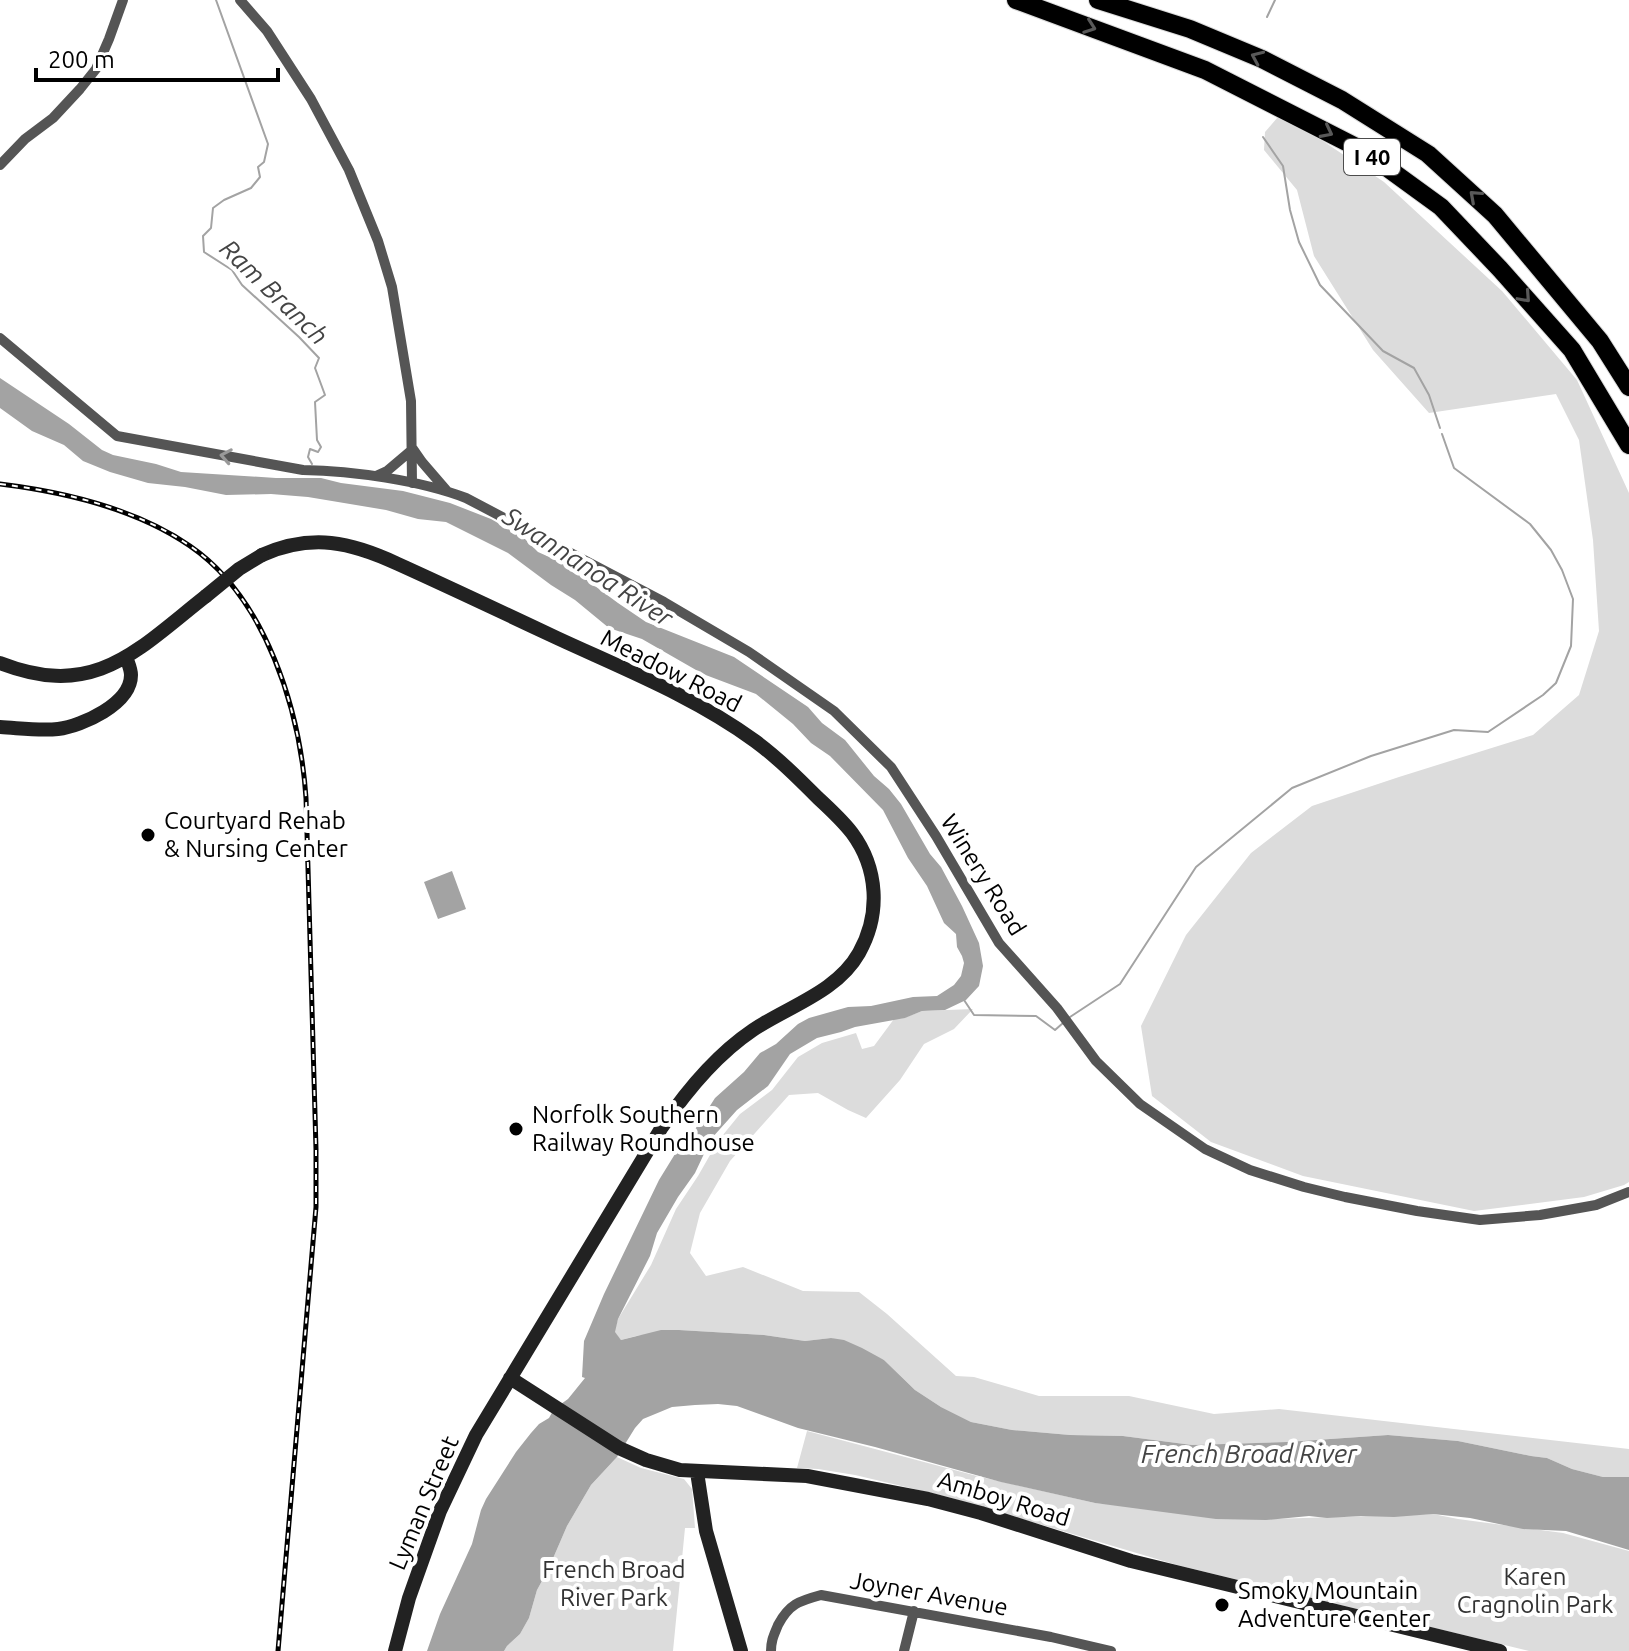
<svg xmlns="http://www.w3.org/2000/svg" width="1629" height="1651" font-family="Ubuntu,sans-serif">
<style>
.green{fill:#dcdcdc}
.water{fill:#a3a3a3}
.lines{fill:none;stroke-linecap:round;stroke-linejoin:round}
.stream{stroke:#a3a3a3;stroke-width:2}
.highway-casing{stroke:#dbdbdb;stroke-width:20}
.street{stroke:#555;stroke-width:10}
.secondary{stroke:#222;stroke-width:14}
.highway{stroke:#000;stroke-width:18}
.rail-casing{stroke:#000;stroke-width:5}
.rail{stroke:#fff;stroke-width:2;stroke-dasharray:6;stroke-linecap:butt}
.secondary-bridge{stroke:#222;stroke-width:14}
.oneway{stroke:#595959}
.oneway2{stroke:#999}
.poi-dot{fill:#000;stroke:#fff;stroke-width:3}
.labels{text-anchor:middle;stroke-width:8;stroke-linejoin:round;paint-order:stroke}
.shield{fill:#fff;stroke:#4c4c4c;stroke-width:2}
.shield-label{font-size:22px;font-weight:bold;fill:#000}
.street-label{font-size:24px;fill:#000;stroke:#fff}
.poi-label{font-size:24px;fill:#000;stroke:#fff;text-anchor:start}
.park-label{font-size:24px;fill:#333;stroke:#fff}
.water-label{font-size:26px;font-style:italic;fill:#444;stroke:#fff}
</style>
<rect width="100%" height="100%" fill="#fff"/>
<!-- green -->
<path class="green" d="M 1278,117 L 1314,135 L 1384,182 L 1502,291 L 1577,380 L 1629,493 L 1629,1182 L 1624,1185 L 1584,1197 L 1474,1211 L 1303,1176 L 1211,1142 L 1152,1096 L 1141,1026 L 1186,935 L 1251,853 L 1312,806 L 1399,777 L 1533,735 L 1579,695 L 1599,631 L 1593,540 L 1579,440 L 1556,394 L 1429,413 L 1373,350 L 1314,256 L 1297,190 L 1264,150 L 1265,132 Z
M 973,1009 L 954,1029 L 924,1044 L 900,1080 L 866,1118 L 848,1110 L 818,1093 L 789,1095 L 730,1161 L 700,1213 L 690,1253 L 706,1276 L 743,1267 L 803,1291 L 859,1292 L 887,1314 L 956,1376 L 974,1377 L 1039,1396 L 1129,1396 L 1214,1414 L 1279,1409 L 1629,1449 L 1629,1477 L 1603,1477 L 1572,1469 L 1547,1458 L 1531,1456 L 1458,1441 L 1388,1435 L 1286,1442 L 1192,1445 L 1123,1436 L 1070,1435 L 1012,1430 L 971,1422 L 941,1407 L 915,1390 L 884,1360 L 831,1338 L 805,1341 L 764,1335 L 679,1330 L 636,1336 L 621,1340 L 614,1332 L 618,1319 L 651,1265 L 676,1209 L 698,1176 L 718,1141 L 740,1114 L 772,1090 L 798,1057 L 822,1043 L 856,1033 L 862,1049 L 874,1046 L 894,1019 L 904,1018 L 922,1011 Z
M 807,1431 L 977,1476 L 1095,1503 L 1271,1519 L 1433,1514 L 1458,1519 L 1563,1533 L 1629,1551 L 1629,1651 L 1529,1651 L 1177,1565 L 948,1497 L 855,1475 L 818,1469 L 797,1468 Z
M 617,1457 L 641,1468 L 684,1479 L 692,1489 L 695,1528 L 685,1528 L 673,1651 L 504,1651 L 507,1646 L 520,1634 L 529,1618 L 537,1590 L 548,1570 L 567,1526 L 591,1485 Z"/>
<!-- water -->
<path class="water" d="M 0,378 L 69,424 L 102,450 L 113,455 L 156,464 L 181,472 L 276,478 L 321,478 L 341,483 L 403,491 L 450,503 L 491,519 L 524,538 L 538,552 L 565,564 L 618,603 L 646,622 L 734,657 L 808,707 L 822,723 L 845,740 L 874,776 L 889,789 L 901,804 L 930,854 L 941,867 L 962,906 L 979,943 L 983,966 L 979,986 L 966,1000 L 945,1010 L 922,1011 L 905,1018 L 855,1027 L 841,1032 L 817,1038 L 790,1054 L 768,1086 L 737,1110 L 711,1139 L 695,1173 L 678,1197 L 657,1233 L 650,1256 L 618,1319 L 615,1332 L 621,1340 L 661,1330 L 679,1330 L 764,1335 L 805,1341 L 831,1338 L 844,1340 L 862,1348 L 884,1360 L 915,1390 L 941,1407 L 971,1422 L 1012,1430 L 1070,1435 L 1123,1436 L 1192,1445 L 1287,1442 L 1388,1435 L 1458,1441 L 1531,1456 L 1547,1458 L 1572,1469 L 1603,1477 L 1629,1477 L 1629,1550 L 1566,1531 L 1523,1529 L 1470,1518 L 1433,1514 L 1394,1517 L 1361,1516 L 1327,1518 L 1309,1516 L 1266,1520 L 1216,1519 L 1095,1503 L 1001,1482 L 875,1447 L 798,1428 L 737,1406 L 718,1404 L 695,1405 L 672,1407 L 660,1412 L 643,1419 L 635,1428 L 617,1457 L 591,1485 L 567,1526 L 548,1570 L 537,1590 L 529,1618 L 520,1634 L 507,1646 L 504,1651 L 427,1651 L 440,1614 L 472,1544 L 481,1510 L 486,1499 L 516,1452 L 531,1433 L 539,1424 L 549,1418 L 554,1409 L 568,1399 L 585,1378 L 582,1377 L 584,1341 L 604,1294 L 659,1180 L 675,1154 L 687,1142 L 715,1098 L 744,1072 L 760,1053 L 776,1044 L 798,1024 L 809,1018 L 848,1007 L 871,1006 L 913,997 L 937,996 L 954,985 L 961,976 L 964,963 L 962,956 L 957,947 L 956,934 L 944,923 L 927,886 L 908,858 L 883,810 L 830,756 L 811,743 L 793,724 L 756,694 L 703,674 L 642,639 L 609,628 L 575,600 L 551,585 L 508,553 L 446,522 L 418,519 L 386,510 L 308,497 L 271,494 L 226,495 L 185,487 L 148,483 L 110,472 L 83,461 L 64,445 L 32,431 L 0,408 Z
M 452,871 L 466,909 L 438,919 L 424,882 Z"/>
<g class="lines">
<!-- stream -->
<path class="stream" d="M 216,0 L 268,144 L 264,162 L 258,167 L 260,177 L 251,188 L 224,200 L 213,208 L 211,228 L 203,236 L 204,252 L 232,270 L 242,285 L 299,337 L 319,358 L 315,368 L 325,395 L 315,402 L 317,440 L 321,447 L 318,452 L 310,449 L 308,457 L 312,464
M 1267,17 L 1275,0
M 1263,137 L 1283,166 L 1290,210 L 1299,242 L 1320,285 L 1383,351 L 1414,368 L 1429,395 L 1440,428
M 964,1000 L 974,1015 L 1036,1016 L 1055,1030 L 1063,1023
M 1070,1017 L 1120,984 L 1196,867 L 1292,788 L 1371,756 L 1454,730 L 1488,732 L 1543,695 L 1556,683 L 1571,646 L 1573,599 L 1562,570 L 1551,550 L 1530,524 L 1454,468 L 1442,434"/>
<!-- highway casing -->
<g class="highway-casing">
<path id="highway" d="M 1016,0 L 1205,70 L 1364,151 L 1441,207 L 1500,269 L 1572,350 L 1629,445
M 1098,0 L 1190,29 L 1262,59 L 1342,100 L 1428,154 L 1495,215 L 1600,341 L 1629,387"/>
</g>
<!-- street -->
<path class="street" d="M 240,0 L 267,31 L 311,99 L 349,170 L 378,241 L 392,287 L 411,401 L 412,483
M 0,165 L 25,139 L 53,118 L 80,89 L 96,69 L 109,39 L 123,0
M 0,338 L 117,436 L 303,470 C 353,471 419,480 466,498 L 664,602 L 749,652 L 834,711 L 891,767 L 936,836 L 999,943 L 1057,1008 L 1096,1061 L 1140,1104 L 1205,1149 L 1250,1170 L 1304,1187 L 1345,1197 L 1417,1211 L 1480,1220 L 1540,1215 L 1596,1205 L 1629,1192
M 376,476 L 387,471 L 413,449 L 422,462 L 447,491
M 771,1651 C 771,1640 774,1635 778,1625 C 789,1604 799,1601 821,1595 L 1051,1637 L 1111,1651
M 904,1651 L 914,1611"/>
<!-- secondary -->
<path class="secondary" d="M 262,555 C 312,533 351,542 398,564 C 451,588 504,613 557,638 C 624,669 695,697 755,741 C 778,758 798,778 818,798 C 830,809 842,820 852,833 C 878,868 881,914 859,953 C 837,992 789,1006 753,1030 C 716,1055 687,1090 662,1127 L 476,1435 L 440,1511 L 409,1598 L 395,1651
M 0,663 C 95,700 136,651 206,596
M 0,727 C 19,728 39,731 58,729 C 82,726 131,704 131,675 C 131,669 128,663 126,657
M 510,1378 L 619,1448 L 646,1460 L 680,1470 L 807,1476 L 928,1499 L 981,1513 L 1131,1561 L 1500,1651
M 697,1472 L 706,1531 L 741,1651"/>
<!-- highway -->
<use href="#highway" class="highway"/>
<!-- rail casing -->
<g class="rail-casing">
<path id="rail" d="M 0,484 C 65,492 135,508 190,546 C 266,598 300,710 306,798 L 316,1149 L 316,1207 L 278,1651"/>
</g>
<!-- rail -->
<use href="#rail" class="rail"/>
<!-- secondary-bridge -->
<path class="secondary-bridge" d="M 206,596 L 239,569 L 262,555"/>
</g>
<!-- one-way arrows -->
<defs><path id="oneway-chevron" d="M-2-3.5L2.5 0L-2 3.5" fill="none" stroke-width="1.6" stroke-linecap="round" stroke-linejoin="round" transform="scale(2)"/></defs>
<g class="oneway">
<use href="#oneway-chevron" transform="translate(1090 27) rotate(20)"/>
<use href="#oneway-chevron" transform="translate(1257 57) rotate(-156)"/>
<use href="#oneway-chevron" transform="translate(1327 132) rotate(27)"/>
<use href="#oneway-chevron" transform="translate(1475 196) rotate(-138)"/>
<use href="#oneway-chevron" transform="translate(1525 297) rotate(48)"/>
</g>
<use class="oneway2" href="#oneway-chevron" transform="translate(226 456) rotate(-170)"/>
<!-- markers -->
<g class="poi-dot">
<circle cx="148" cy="835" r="8"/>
<circle cx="516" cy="1129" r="8"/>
<circle cx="1222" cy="1605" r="8"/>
</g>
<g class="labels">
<!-- shield labels -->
<rect class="shield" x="1344" y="139" width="56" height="36" rx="6"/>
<g class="shield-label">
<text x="1372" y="165">I 40</text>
</g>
<!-- street labels -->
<g class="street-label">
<text transform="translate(671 671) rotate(27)" y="8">Meadow Road</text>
<text transform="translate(983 875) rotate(58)" y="8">Winery Road</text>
<text transform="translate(1004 1499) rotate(17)" y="8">Amboy Road</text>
<text transform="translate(424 1503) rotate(-67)" y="8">Lyman Street</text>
<text transform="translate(929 1594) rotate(10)" y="8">Joyner Avenue</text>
</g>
<!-- poi labels -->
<g class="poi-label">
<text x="164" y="829">Courtyard Rehab<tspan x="164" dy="28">&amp; Nursing Center</tspan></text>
<text x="532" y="1123">Norfolk Southern<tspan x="532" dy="28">Railway Roundhouse</tspan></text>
<text x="1238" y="1599">Smoky Mountain<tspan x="1238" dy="28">Adventure Center</tspan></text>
</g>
<!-- park labels -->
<g class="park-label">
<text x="614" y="1578">French Broad<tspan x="614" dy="28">River Park</tspan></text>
<text x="1535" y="1585">Karen<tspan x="1535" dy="28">Cragnolin Park</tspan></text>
</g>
<!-- water labels -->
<g class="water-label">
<text transform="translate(274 292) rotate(44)" y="9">Ram Branch</text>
<text transform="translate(588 567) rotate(33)" y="9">Swannanoa River</text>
<text x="1249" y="1463">French Broad River</text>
</g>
</g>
<!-- scale -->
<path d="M36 68v12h242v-12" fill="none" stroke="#000000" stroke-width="4"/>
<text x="48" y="68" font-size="24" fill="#000000" stroke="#ffffff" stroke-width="6" paint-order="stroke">200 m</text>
</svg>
